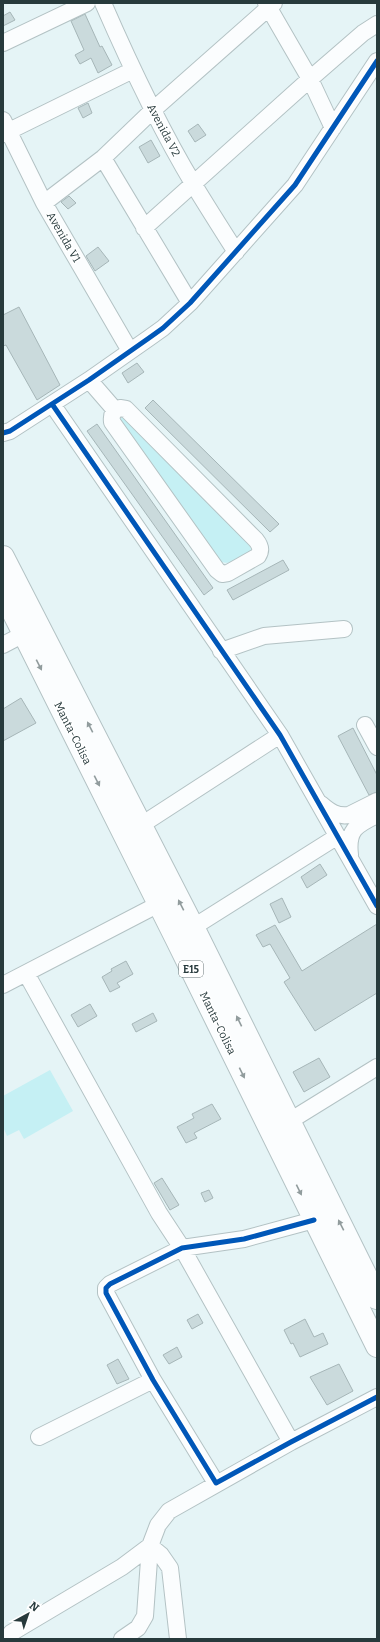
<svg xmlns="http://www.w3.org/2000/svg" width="380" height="1642" font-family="Bitter,serif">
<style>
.green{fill:#c5f0f4}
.building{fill:#cadadc;stroke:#a6b6b8}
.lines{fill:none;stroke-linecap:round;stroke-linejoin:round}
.minor-casing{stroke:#b3c2c4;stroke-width:18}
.highway-casing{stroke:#b3c2c4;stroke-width:24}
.minor{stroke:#fbfdfe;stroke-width:16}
.highway{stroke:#fbfdfe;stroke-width:22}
.cycleway-casing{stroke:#fff;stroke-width:8}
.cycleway{stroke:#0057b8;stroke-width:5}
.oneway{fill:#919c9d}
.labels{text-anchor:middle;stroke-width:3;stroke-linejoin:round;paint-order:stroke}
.shield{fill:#fff;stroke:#687576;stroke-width:1}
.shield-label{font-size:10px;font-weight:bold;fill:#273a3c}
.street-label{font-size:11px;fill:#273a3c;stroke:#fff}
</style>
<rect width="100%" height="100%" fill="#e5f4f6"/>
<!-- green -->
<path class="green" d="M 121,418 L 124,418 L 248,542 L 251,549 L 250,552 C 240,557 230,568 219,560 L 120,420 Z
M 50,1070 L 73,1111 L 24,1139 L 19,1130 L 7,1136 L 3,1127 L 3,1096 Z"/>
<!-- building -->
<path class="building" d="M 10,12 L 15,20 L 3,26 L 3,16 Z
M 85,14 L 100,47 L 102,46 L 112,65 L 98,73 L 91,58 L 80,64 L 75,55 L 84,50 L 71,21 Z
M 88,103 L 92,113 L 83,118 L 78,108 Z
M 198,124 L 206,135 L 195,142 L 188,131 Z
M 151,140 L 160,156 L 148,163 L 139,147 Z
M 69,196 L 76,203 L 68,209 L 61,202 Z
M 98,247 L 109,261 L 95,271 L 86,256 Z
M 19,307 L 60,385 L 37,400 L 6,345 L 3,346 L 3,315 Z
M 137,363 L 144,372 L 128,383 L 122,373 Z
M 153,400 L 279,524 L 270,532 L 145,408 Z
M 97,424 L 213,588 L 204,595 L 87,431 Z
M 283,560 L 289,570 L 233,600 L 227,590 Z
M 21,698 L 36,723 L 3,741 L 3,709 Z
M 353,728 L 377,775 L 377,792 L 369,795 L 338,736 Z
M 320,864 L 327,875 L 307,888 L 301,877 Z
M 282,898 L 291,917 L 279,923 L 270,904 Z
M 377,924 L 377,993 L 315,1031 L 284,982 L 290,978 L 270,944 L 263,947 L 256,935 L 275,925 L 302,971 Z
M 126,961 L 133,974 L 117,983 L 120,987 L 110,992 L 102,977 L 112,971 L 111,969 Z
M 90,1004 L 97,1016 L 78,1027 L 71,1015 Z
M 153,1013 L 157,1021 L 136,1032 L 132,1024 Z
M 319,1058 L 330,1077 L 304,1092 L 293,1072 Z
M 212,1104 L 221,1119 L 194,1133 L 197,1138 L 186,1143 L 177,1127 L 194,1118 L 192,1114 Z
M 162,1178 L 179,1205 L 170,1210 L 154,1183 Z
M 209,1190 L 213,1198 L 205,1202 L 201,1193 Z
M 198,1314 L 203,1323 L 192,1329 L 187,1320 Z
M 305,1319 L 314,1337 L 323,1333 L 328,1344 L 300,1357 L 293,1343 L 291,1344 L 284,1330 Z
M 177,1347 L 182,1357 L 169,1364 L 163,1355 Z
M 118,1359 L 129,1379 L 117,1384 L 107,1365 Z
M 339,1364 L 353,1391 L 327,1405 L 310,1377 Z"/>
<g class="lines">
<!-- minor casing -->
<g class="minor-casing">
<path id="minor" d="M 103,3 C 130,65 159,127 194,185 C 208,208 222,230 236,252
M 266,3 L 310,79 L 333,128
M 3,43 L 87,3
M 3,120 L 44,203 L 130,351
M 3,134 L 133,70
M 103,158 L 190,303
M 44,203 L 103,158 L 153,110 L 274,3
M 144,228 L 310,79 L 363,33 L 377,24
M 89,380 L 115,410
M 52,404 L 280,735 L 377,906
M 120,408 L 126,409 L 256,540 C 260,545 262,550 258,556 L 228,573 L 222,574 L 217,570 L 112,422 C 111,414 113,411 120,408 Z
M 3,433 L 10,431 L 89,380 L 149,338 L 163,328 L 190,303 L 295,185 L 377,61
M 3,645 L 24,634
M 221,651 L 264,636 L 344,629
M 365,725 L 377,747
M 321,804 C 329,811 337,817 349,815 L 377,801
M 132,831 L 280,735
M 350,855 C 347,830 356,825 377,815
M 184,933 L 338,836
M 26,973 L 159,1213 L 182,1248 L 291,1442
M 3,985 L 159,904
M 288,1122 L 377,1067
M 39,1437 L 153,1380
M 216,1483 L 153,1380 L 106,1293 L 106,1288 L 110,1284 L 182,1248 L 244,1239 L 314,1220
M 6,1639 L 11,1633 L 122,1567 L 150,1546 L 158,1525 L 169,1511 L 291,1442 L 377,1397
M 122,1639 L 138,1628 L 145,1616 L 150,1546 L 161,1555 L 170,1568 L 178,1639"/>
</g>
<!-- highway casing -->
<g class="highway-casing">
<path id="highway" d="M 3,557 L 193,927 L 377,1298
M 3,592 L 176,938 L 377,1346"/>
</g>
<!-- minor -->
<use href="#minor" class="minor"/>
<!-- highway -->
<use href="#highway" class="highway"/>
<!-- cycleway casing -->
<g class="cycleway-casing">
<path id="cycleway" d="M 52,404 L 280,735 L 377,906
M 3,433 L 10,431 L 89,380 L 149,338 L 163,328 L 190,303 L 295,185 L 377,61
M 314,1220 L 244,1239 L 182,1248 L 110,1284 L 106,1288 L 106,1293 L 153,1380 L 216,1483 L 291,1442 L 377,1397"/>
</g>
<!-- cycleway -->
<use href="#cycleway" class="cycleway"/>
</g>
<!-- one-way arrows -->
<defs><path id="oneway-solid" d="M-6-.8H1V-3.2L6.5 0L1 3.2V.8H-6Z"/></defs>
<g class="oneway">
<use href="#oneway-solid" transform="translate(39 665) rotate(63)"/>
<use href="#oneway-solid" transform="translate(90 727) rotate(-117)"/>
<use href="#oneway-solid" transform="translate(97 781) rotate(63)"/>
<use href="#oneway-solid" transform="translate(181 905) rotate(-117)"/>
<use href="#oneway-solid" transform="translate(239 1021) rotate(-116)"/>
<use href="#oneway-solid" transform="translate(242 1073) rotate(64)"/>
<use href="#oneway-solid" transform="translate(299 1190) rotate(64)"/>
<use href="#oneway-solid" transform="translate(341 1225) rotate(-117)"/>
</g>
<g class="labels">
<!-- shield labels -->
<rect class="shield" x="179" y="961" width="24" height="16" rx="3"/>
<g class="shield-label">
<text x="191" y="973">E15</text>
</g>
<!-- street labels -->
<g class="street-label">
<text transform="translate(164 130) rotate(62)" y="4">Avenida V2</text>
<text transform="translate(64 237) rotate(60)" y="4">Avenida V1</text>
<text transform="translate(73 733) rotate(63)" y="4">Manta-Colisa</text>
<text transform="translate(218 1023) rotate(64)" y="4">Manta-Colisa</text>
</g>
</g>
<!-- border -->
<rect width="380" height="1642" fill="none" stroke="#273a3c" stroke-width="8"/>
<!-- north arrow -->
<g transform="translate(28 1614) rotate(40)" stroke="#ffffff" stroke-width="3" paint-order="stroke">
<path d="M0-3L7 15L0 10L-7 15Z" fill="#273a3c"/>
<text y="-6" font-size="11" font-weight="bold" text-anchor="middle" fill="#273a3c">N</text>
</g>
</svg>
